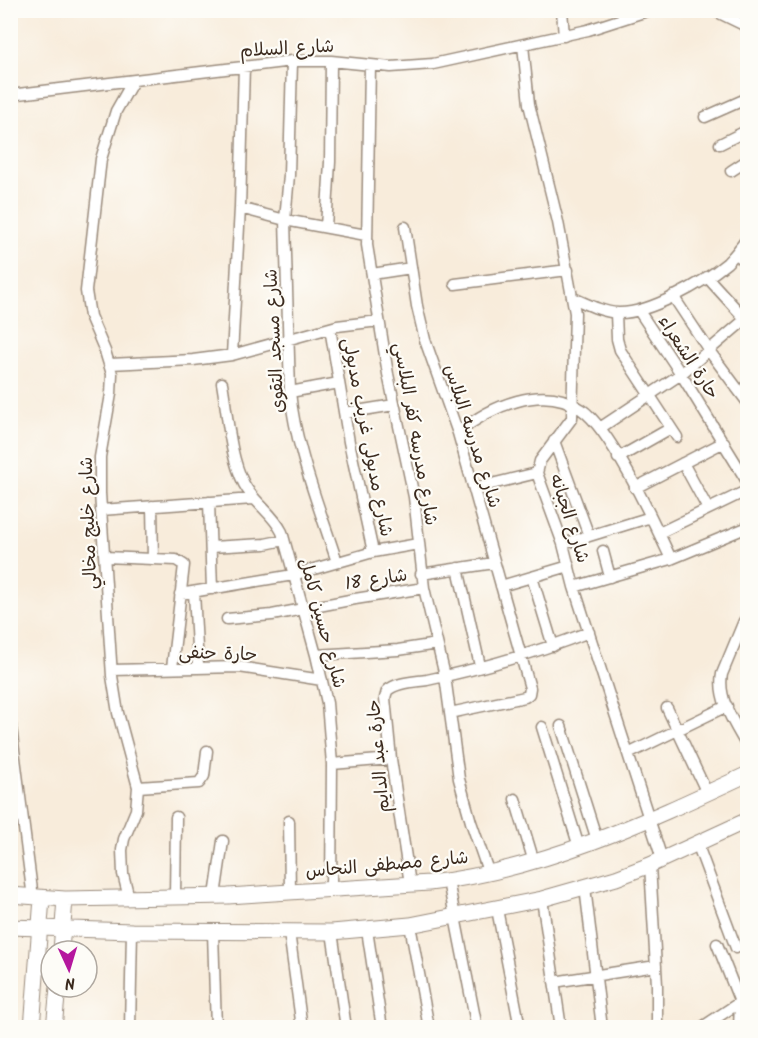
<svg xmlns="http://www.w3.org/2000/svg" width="758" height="1038" font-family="Kalam,'Playpen Sans Arabic',sans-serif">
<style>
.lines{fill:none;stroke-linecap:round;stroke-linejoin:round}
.street-casing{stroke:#9a8b7c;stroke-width:13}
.secondary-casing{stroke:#9a8b7c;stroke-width:17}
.street{stroke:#fff;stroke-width:10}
.secondary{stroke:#fff;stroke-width:15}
.labels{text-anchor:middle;stroke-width:4.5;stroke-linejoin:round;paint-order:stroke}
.street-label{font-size:18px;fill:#3b2a1e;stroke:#fdfcf7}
</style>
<rect width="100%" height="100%" fill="#fdfcf7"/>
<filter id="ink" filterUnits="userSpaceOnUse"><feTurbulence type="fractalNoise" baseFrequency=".0167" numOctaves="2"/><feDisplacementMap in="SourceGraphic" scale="12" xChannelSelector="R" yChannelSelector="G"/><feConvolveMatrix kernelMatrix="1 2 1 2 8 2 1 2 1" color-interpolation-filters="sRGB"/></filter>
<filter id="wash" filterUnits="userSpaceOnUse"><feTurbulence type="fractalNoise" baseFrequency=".008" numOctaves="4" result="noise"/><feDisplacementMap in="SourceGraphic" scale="24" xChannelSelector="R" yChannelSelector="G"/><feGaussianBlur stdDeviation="1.35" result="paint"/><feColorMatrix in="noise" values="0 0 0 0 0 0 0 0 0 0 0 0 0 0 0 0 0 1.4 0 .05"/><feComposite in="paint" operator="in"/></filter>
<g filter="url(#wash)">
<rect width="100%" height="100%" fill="#f8ecdb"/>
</g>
<g filter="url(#ink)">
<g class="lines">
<!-- street casing -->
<g class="street-casing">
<path id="street" d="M 562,10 L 564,36
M 713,10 L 748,27
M 523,45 L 529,104 L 558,222 L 575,313 L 572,418 L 540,461 L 537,473 L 563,544 L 574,587 L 662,859
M 292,61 L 289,175 L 285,220 L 290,392 C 295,447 320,509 337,562
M 370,65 L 367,245 L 388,374 L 414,497 L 424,588 L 445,676 L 459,779 L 471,822 L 489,874
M 10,95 L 292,61 L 331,61 L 391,67 L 433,64 L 588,30 L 650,10
M 705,117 L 748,98
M 720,144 L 748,130
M 731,171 L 748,160
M 240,208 L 285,220 L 366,235
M 326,227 L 330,162 L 331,61
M 405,227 L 417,306 L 425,340 L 458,433 L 530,688 L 529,694 L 525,697 L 450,713
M 736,254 L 748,263
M 372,274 L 411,268
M 707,277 L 748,322
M 455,284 L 568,270
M 673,296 L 710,352 L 748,403
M 573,298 C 587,304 602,312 618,313 C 649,314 703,283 727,263 C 735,255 741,247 748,237
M 639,311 L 681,374 L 748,483
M 616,313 L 617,339 L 620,350 L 677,437
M 330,328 L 349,442 L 373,552
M 232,355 L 240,208 L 244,66
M 110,364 L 193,360 L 232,355 L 337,326 L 379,321
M 222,383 C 228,416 229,454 244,484 C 254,503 273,513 282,532 L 316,655 L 327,703 L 332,764 L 331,888
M 290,392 L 339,383
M 345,413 L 394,405
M 600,428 L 681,374 L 748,317
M 458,433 C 489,407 543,382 581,409 C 612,430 654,523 671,559
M 554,441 L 589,536
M 618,458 L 671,428
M 683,463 L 708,509
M 475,488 L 537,473
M 635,488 L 724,442
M 209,502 L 212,589
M 152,506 L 153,559
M 101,510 L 253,499
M 659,533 L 748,490
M 563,544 L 651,517
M 211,547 L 265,544 L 284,540
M 603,551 L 610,577
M 105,557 L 176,560 L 184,565 L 172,668
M 458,568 L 480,666
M 421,574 L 494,563
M 532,577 L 553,646
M 501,586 L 569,566
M 574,587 L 671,559 L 748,527
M 194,592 L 198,666
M 180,594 L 293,575 L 373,552 L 418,544
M 227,619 L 272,615 L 355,599 L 424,588
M 744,621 L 722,674 C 717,700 736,726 748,748
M 316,655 L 398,650 L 437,644
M 112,670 L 239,667 L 322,680
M 667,708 L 707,793
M 10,719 L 33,898
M 561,726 L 597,840
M 542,727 L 579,847
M 628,754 L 727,706
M 332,764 L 391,759
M 138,787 L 199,783 L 204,776 L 207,751
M 515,799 L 534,862
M 289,821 L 290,891
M 697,843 L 736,948
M 650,865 L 657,985 L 657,1028
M 448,881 L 477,1028
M 410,884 L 391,759 L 385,698 L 387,691 C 396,682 414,682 427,680 C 480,669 538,652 589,632
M 585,887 L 602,1028
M 215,896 L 223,841
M 175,897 L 176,817
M 129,898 L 123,874 L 122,850 L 124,839 L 136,810 L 138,787 L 118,713 L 112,676 L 100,493 L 100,457 L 111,394 L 112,374 L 105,351 L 90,316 L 86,291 L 101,159 L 116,111 L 133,81
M 542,899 L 561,1028
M 497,909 L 520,1028
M 410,925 L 429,1028
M 367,930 L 382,1028
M 213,932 L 216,1028
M 289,932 L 302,1028
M 332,932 L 346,1028
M 717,944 L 740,1002 L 739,1028
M 554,982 L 656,966
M 130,1028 L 132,931
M 701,1028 L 748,997"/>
</g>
<!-- secondary casing -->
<g class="secondary-casing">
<path id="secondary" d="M 10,895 L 65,899 L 228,896 L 429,883 C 543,870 645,822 748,774
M 10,927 L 132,931 L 332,932 L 410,925 L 542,899 L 616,878 L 650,865 L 748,820
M 61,951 L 65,899
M 32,1028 L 42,898
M 54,1028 L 58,987"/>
</g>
<!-- street -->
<use href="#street" class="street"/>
<!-- secondary -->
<use href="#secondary" class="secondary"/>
</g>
</g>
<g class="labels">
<!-- street labels -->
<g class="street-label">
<text transform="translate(287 48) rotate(-3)" y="6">شارع السلام</text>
<text transform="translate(274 341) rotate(-93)" y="6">شارع مسجد التقوى</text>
<text transform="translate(689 357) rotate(57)" y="6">حارة الشعراء</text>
<text transform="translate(416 434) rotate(80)" y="6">شارع مدرسه كفر البلاسي</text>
<text transform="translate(473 436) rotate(72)" y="6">شارع مدرسه البلاس</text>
<text transform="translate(368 437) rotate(79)" y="6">شارع مدبولى غريب مدبولى</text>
<text transform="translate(570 518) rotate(72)" y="6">شارع الجبانه</text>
<text transform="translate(88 523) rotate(-92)" y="6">شارع خليج مخالي</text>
<text transform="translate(376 579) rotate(-9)" y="6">شارع 18</text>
<text transform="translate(323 623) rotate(75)" y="6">شارع حسين كامل</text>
<text transform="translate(218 653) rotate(2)" y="6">حارة حنفى</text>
<text transform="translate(378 756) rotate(-95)" y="6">حارة عبد الدايم</text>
<text transform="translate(387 864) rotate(-5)" y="6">شارع مصطفى النحاس</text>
</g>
</g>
<!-- margin -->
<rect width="758" height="1038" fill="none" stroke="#fdfcf7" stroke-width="36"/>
<!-- north arrow -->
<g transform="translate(69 969) rotate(176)"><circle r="28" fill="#fdfcf7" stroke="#afa8a0" stroke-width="1.5"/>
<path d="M0-4.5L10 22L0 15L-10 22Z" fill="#b5179e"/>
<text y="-9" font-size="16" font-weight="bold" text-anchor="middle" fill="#3b2a1e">N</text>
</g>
</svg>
